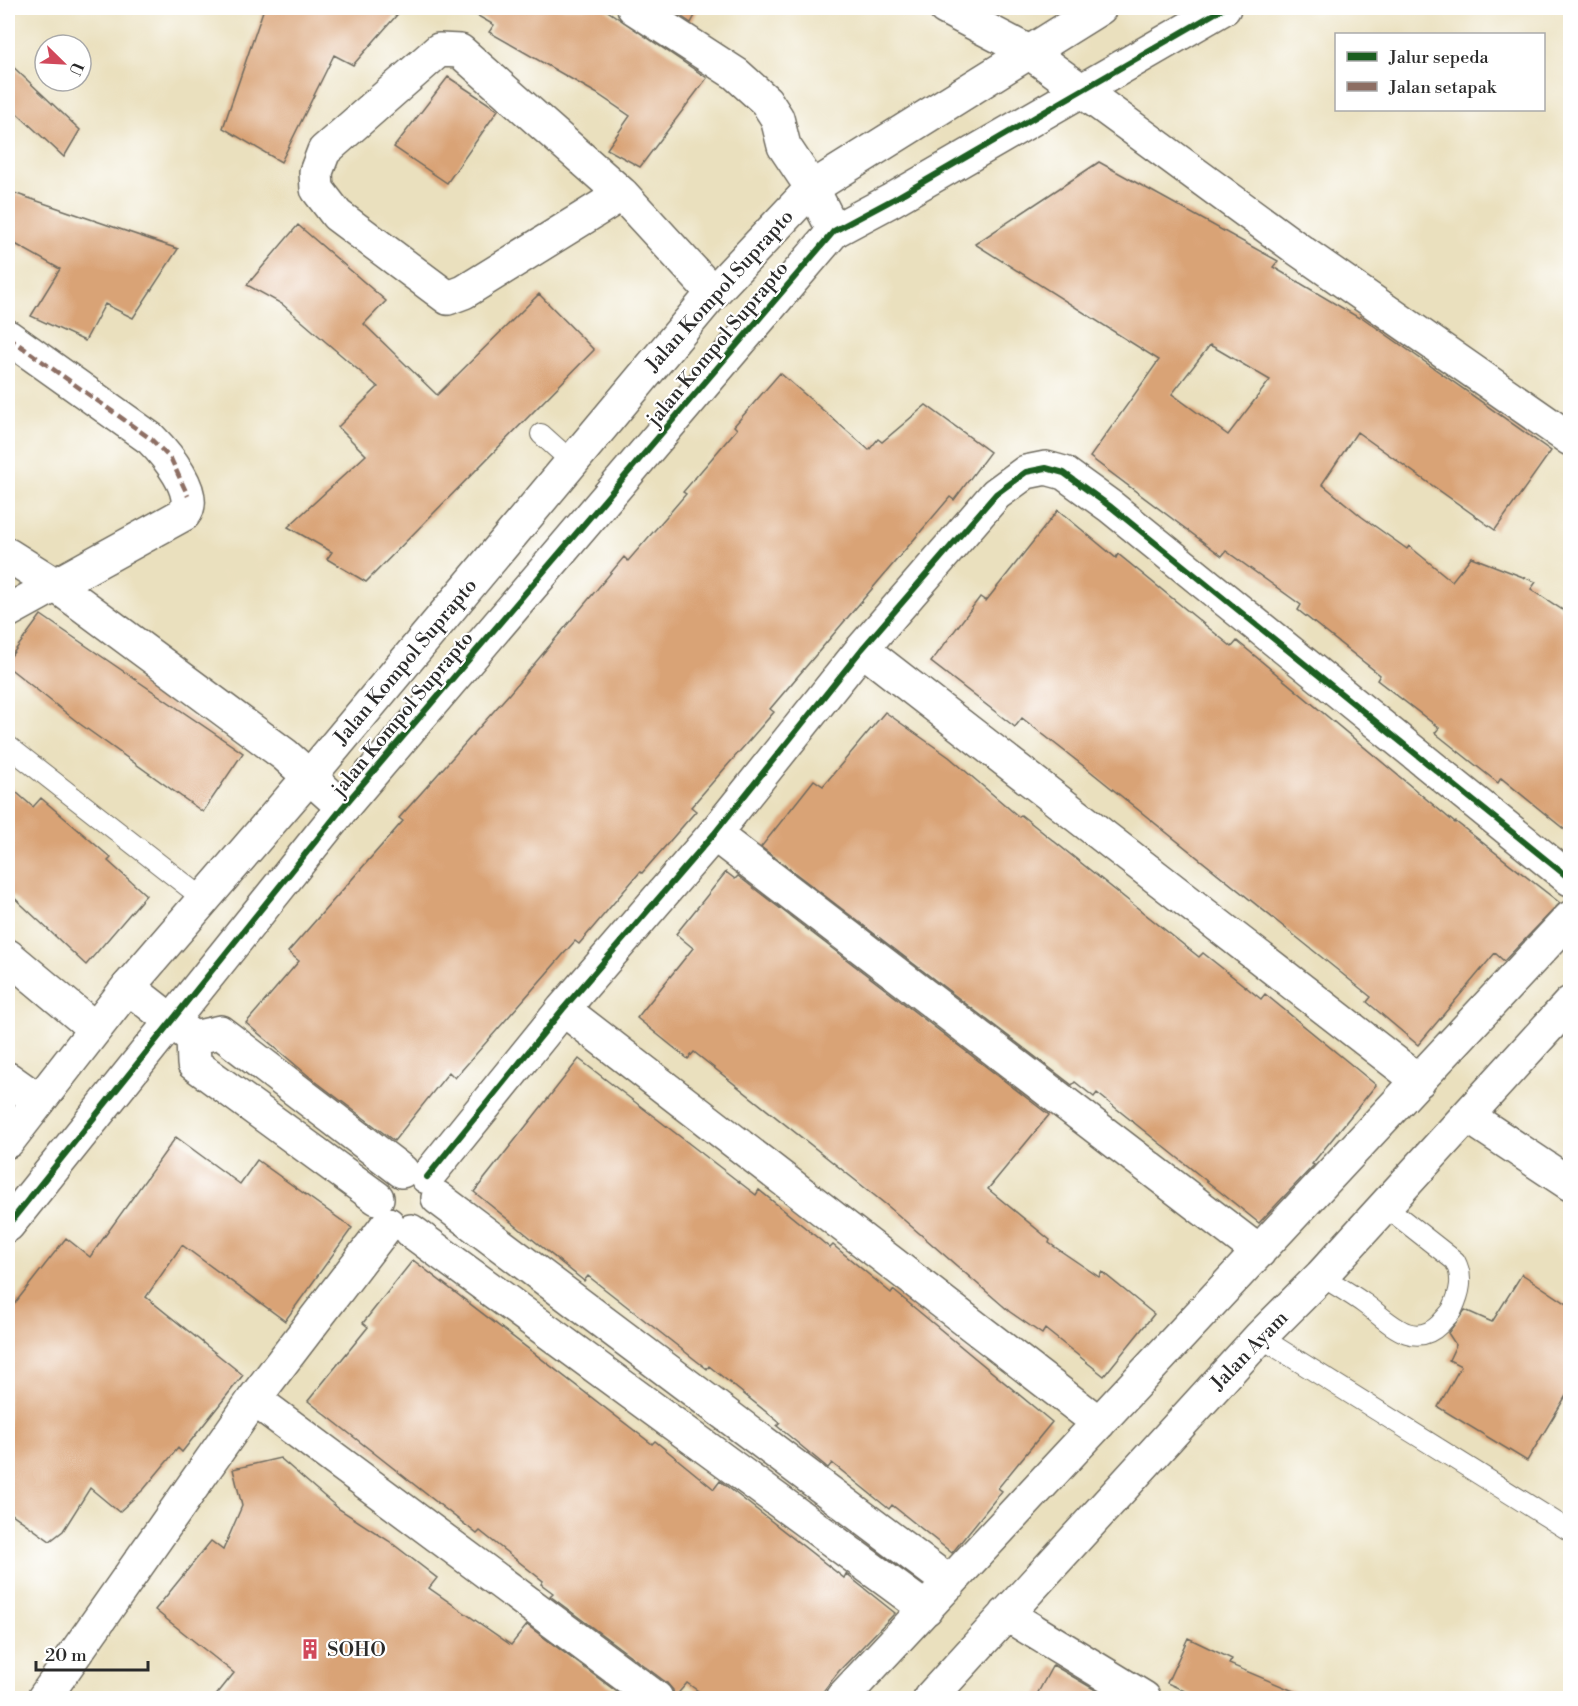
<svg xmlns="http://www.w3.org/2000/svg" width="1578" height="1706" font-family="'Libre Bodoni',serif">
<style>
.building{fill:#d9a376;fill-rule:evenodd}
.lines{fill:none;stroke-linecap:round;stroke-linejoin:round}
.service-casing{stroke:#6e6a5e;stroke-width:22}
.minor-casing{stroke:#6e6a5e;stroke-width:36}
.tertiary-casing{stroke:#6e6a5e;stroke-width:36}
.service{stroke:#fff;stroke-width:20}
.minor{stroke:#fff;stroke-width:33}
.tertiary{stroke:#fff;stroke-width:33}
.quiet{stroke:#8d6e63;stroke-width:4.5;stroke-dasharray:9 4.5;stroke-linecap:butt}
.cycleway-casing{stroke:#fff;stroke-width:10}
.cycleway{stroke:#1b5e20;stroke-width:6}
.labels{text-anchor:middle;stroke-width:4.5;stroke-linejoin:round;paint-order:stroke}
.street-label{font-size:20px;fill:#2b2b2b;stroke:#fff}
.poi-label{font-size:20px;fill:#2b2b2b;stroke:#fff;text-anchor:start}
</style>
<rect width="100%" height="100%" fill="#fff"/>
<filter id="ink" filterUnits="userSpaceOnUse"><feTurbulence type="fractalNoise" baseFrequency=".0167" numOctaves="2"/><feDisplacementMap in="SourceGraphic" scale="12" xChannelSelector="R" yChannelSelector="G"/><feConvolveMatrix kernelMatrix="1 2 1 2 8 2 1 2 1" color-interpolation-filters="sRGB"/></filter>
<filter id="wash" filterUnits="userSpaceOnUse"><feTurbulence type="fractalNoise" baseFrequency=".008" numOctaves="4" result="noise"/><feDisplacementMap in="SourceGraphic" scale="24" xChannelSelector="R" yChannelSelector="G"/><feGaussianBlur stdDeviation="1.35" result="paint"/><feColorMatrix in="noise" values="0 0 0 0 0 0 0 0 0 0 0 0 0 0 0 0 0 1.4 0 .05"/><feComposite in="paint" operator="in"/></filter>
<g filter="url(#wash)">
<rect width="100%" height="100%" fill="#eae0be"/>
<g id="blocks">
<!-- building -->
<path class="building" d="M 264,8 L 403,8 L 353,65 L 334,55 L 281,162 L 223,128 Z
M 464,8 L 603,8 L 707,78 L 640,167 L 607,149 L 630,116 L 596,93 L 489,32 L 494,25 Z
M 669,8 L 699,8 L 691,23 Z
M 8,62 L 80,130 L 64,157 L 8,105 Z
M 448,77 L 498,110 L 447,183 L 394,147 Z
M 1099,162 L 1278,261 L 1273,267 L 1359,318 L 1360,316 L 1551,451 L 1495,530 L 1357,432 L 1322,484 L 1362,517 L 1407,549 L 1409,546 L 1452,581 L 1471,557 L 1536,582 L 1531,589 L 1570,615 L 1570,834 L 1501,778 L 1498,783 L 1435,733 L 1439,728 L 1377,680 L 1380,675 L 1298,610 L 1301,605 L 1226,551 L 1222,556 L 1090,457 L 1159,360 L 975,244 ZM 1210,345 L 1270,380 L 1228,435 L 1172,394 Z
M 8,191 L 178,249 L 133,318 L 105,304 L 85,341 L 31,316 L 60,269 L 8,240 Z
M 298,225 L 386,301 L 364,324 L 437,395 L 539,294 L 594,350 L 366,582 L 327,559 L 332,552 L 288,527 L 366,455 L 338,427 L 378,387 L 282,304 L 247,285 Z
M 780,373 L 869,450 L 878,439 L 882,442 L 926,405 L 990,452 L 954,500 L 950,497 L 770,709 L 774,712 L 691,807 L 696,811 L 642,873 L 640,872 L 579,944 L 575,941 L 455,1078 L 449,1072 L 394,1141 L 311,1078 L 246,1023 L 299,961 L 288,952 L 403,821 L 399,818 L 509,694 L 624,557 L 628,561 L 686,494 L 683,492 L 737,429 L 734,426 Z
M 1058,510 L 1116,558 L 1118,554 L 1232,647 L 1237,641 L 1455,823 L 1456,822 L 1560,903 L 1504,961 L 1495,953 L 1418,1045 L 1367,1002 L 1371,997 L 1090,771 L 1022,718 L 1015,727 L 931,662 L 980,597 L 986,601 Z
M 41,615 L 243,753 L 203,812 L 80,724 L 8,667 L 8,660 Z
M 885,712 L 949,757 L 1019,817 L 1021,815 L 1199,957 L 1203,953 L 1261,999 L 1265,994 L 1376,1085 L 1312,1164 L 1314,1165 L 1259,1223 L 1097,1093 L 1094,1097 L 1075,1082 L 1072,1085 L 761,847 L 814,780 L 823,786 Z
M 8,785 L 33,807 L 41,798 L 111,858 L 108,861 L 146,895 L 86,965 L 8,892 Z
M 726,872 L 735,879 L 738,876 L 1049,1115 L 988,1189 L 1050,1240 L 1049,1243 L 1099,1277 L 1102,1272 L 1154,1314 L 1104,1376 L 1045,1329 L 1042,1334 L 1010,1312 L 889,1207 L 694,1052 L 688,1059 L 637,1018 L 693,948 L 676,934 Z
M 579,1059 L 756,1195 L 759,1190 L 830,1248 L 833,1245 L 891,1293 L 893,1290 L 1052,1422 L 998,1488 L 1002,1491 L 952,1553 L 892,1505 L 889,1509 L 832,1463 L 828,1468 L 777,1426 L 780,1423 L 709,1366 L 707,1369 L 588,1276 L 584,1281 L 474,1192 Z
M 176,1137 L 240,1184 L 257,1160 L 352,1228 L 285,1321 L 182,1245 L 146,1297 L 243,1375 L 182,1452 L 178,1448 L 144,1489 L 119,1512 L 90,1488 L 63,1531 L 50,1541 L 8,1511 L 8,1312 L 66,1238 L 90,1257 Z
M 413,1260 L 652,1444 L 655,1441 L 714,1489 L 720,1481 L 844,1578 L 846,1574 L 895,1613 L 839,1671 L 818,1698 L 708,1698 L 687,1683 L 674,1698 L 673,1690 L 667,1683 L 550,1596 L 553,1593 L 541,1584 L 543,1581 L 480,1531 L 477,1534 L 308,1401 L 368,1327 L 363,1323 Z
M 1522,1274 L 1570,1306 L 1570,1389 L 1527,1461 L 1438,1407 L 1461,1366 L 1449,1360 L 1456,1345 L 1448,1333 L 1465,1310 L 1492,1322 Z
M 280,1458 L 339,1509 L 389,1541 L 437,1578 L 429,1588 L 511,1645 L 527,1625 L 625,1698 L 214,1698 L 234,1673 L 155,1610 L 211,1541 L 223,1550 L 242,1506 L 233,1469 Z
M 1188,1638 L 1232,1659 L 1229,1664 L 1310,1698 L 1200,1698 L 1167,1683 Z
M 1053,1665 L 1109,1698 L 1035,1698 Z"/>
</g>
</g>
<g filter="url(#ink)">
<use href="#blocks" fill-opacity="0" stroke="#6e6a5e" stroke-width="1.5"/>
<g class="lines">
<!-- service casing -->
<g class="service-casing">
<path id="service" d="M 541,434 L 571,461
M 8,746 L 205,900
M 1321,1276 C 1336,1285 1351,1294 1365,1304 C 1388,1321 1413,1351 1440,1324 C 1444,1319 1449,1315 1452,1310 C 1460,1293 1464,1278 1455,1261 L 1385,1206
M 1260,1337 L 1570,1531"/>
</g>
<!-- minor casing -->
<g class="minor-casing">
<path id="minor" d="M 634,8 L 736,74 L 766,101 L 777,118 L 784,146 L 812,188 L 834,231
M 945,8 L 1029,52 L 1299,250 L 1570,439
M 622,194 L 464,292 L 448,298 L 337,215 L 317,189 L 316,172 L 324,151 L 439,50 L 460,51 L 622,194 L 713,293
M 8,337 L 151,439 C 165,453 200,494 184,514 L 8,611
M 8,555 L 54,584 L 285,755 L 343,807
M 862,649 L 1419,1081
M 714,834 L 1259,1252
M 8,956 L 94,1028
M 128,987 L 193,1038 L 220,1032 L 402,1171
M 563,1009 L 1099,1423
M 193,1038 L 194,1064 L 377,1198
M 8,1079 L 39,1101
M 1469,1117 L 1570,1184
M 427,1177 L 563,1009 L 714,834 L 862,649 L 996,494 L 1026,472 L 1046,468 L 1064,473 L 1111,507 L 1570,879
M 438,1198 L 950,1583
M 411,1231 L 926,1609
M 254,1399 L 656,1698
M 1006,1614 L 1144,1698
M 44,1698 L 254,1399 L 388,1224
M 842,1698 L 1570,918
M 930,1698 L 1260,1337 L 1321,1276 L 1570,1003"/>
</g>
<!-- tertiary casing -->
<g class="tertiary-casing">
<path id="tertiary" d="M 8,1141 L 128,987 L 310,776 L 713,293 L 812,188 L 1100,8
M 8,1225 L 343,807 L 834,231 L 892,200 L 1224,8"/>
</g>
<!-- service -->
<use href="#service" class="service"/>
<!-- minor -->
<use href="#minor" class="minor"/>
<!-- tertiary -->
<use href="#tertiary" class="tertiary"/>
<!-- quiet -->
<path class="quiet" d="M 8,337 L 151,439 L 171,459 L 188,496"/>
<!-- cycleway casing -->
<g class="cycleway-casing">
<path id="cycleway" d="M 427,1177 L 563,1009 L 714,834 L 862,649 L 996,494 L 1026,472 L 1046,468 L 1064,473 L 1111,507 L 1570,879
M 8,1225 L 343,807 L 834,231 L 892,200 L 1224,8"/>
</g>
<!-- cycleway -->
<use href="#cycleway" class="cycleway"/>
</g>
</g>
<!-- icons -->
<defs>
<g id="building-bare" transform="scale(1.62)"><path d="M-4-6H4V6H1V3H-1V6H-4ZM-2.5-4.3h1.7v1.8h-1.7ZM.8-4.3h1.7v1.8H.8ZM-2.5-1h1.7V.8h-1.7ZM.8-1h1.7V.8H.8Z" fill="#d1495b" stroke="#fff" stroke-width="2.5" paint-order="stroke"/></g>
</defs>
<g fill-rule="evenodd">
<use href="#building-bare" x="310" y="1649"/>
</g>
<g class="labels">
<!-- street labels -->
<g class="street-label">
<text transform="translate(719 290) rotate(-48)" y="7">Jalan Kompol Suprapto</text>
<text transform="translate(717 343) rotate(-50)" y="7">jalan Kompol Suprapto</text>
<text transform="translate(405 661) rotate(-50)" y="7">Jalan Kompol Suprapto</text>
<text transform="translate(402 713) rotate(-50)" y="7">jalan Kompol Suprapto</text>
<text transform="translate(1249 1350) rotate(-46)" y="7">Jalan Ayam</text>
</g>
<!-- poi labels -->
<g class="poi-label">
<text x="327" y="1656">SOHO</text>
</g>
</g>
<!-- margin -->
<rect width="1578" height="1706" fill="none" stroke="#fff" stroke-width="30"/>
<!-- legend -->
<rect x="1335" y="33" width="210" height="78" fill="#ffffff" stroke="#aaaaaa" stroke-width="1.5"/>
<rect x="1347" y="52" width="30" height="9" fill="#1b5e20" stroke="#aaaaaa" stroke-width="1.5"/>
<text x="1389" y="63" font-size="18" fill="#2b2b2b">Jalur sepeda</text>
<rect x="1347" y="82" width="30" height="9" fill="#8d6e63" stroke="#aaaaaa" stroke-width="1.5"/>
<text x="1389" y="93" font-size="18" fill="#2b2b2b">Jalan setapak</text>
<!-- north arrow -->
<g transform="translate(63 63) rotate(114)"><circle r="28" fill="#ffffff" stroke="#aaaaaa" stroke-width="1.5"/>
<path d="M0-4.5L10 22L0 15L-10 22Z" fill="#d1495b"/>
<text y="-9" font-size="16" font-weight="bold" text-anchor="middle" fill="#2b2b2b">U</text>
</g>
<!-- scale -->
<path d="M36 1661v9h112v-9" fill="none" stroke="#2b2b2b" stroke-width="3"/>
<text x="45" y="1661" font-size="18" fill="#2b2b2b" stroke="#ffffff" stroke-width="4.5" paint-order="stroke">20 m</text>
</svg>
